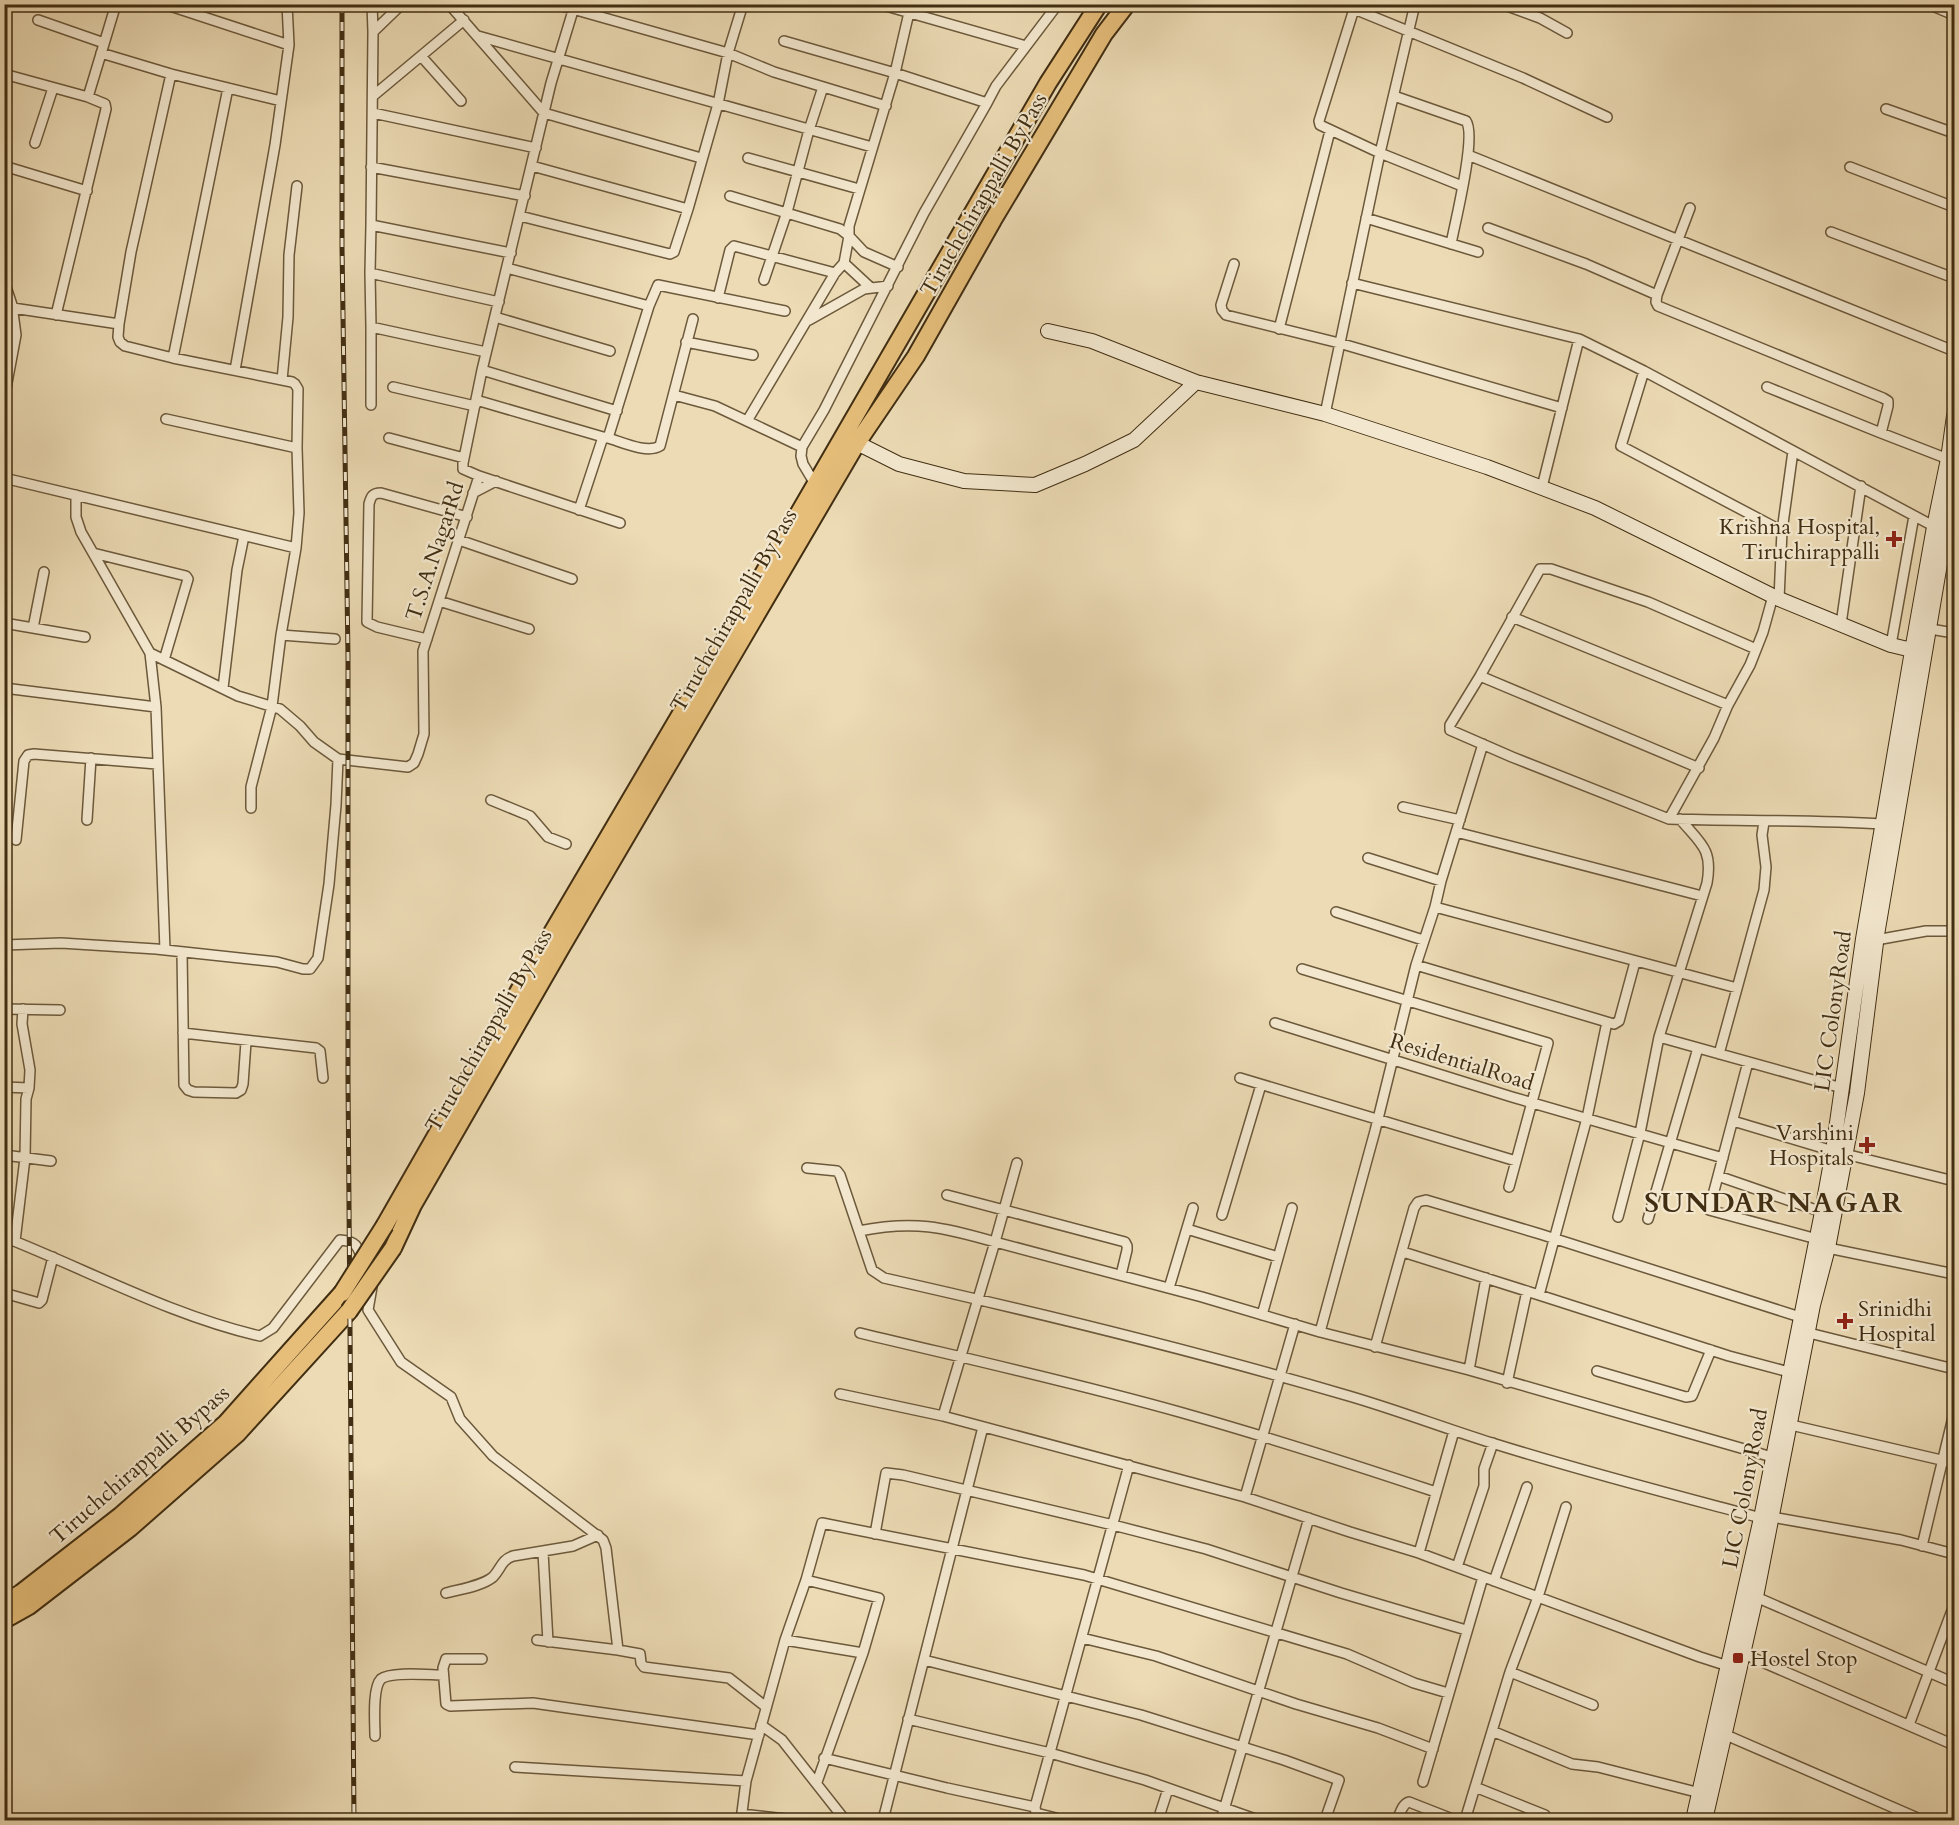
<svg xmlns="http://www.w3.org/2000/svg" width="1959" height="1825" font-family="Cardo,serif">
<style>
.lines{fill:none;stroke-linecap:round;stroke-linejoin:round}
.street-casing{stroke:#6c593b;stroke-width:12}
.secondary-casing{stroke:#412e12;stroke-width:16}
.highway-casing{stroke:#412e12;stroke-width:20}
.street{stroke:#f3e8cf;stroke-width:9}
.secondary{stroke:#f3e8cf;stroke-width:14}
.highway{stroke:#e6be7a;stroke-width:16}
.rail-casing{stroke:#412e12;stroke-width:5}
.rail{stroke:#f3e8cf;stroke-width:3;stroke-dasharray:9;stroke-linecap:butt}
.highway-bridge-casing{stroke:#412e12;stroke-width:20;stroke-linecap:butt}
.highway-bridge{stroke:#e6be7a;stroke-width:16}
.poi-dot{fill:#8f2418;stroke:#f3e8cf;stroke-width:2}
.labels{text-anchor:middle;stroke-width:4.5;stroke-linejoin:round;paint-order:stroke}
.street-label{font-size:22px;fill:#412e12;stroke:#f3e8cf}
.poi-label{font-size:22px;fill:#412e12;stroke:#f3e8cf;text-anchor:end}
.district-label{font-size:28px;font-weight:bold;letter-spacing:1.5px;fill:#412e12;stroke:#f3e8cf}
</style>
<rect width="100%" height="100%" fill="#ecdbb5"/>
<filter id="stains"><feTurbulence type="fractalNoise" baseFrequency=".00333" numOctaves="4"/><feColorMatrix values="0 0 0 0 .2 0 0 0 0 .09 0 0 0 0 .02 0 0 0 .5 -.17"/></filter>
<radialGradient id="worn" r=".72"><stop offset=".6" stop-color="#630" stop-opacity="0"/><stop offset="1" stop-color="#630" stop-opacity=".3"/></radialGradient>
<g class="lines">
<!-- street casing -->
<g class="street-casing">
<path id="street" d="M 164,4 L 289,45
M 372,4 L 373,32 L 371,225 L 511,253
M 449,4 L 544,113 L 701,158
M 555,4 L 728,53 L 774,72 L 886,106
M 879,4 L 1026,46
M 1342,4 L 1523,78 L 1607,117
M 1502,4 L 1540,18 L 1567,33
M 1928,4 L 1954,15
M 1354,9 L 1319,121 L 1320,125 L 1380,153 L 1462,186
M 38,20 L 104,43
M 373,32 L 402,4
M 478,36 L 872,147
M 784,41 L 895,73 L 987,103 L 996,86 L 1058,4
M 101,53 L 171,74 L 281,101
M 421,56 L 461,101
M 4,74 L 88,97 L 105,104 L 106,109 L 56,315
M 171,74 L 131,252 L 119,324 L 118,337 L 120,342 L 125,346 L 173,358 L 292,382 L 295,384 L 298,389 L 297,448 L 299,513 L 296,548 L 281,635 L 272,706 L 251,787 L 251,808
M 373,96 L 464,20
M 1394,96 L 1466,121 C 1477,136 1455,222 1451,244
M 88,97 L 116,4
M 1886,109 L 1954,133
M 373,113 L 536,148
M 35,143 L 53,88
M 1468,155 L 1954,351
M 748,158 L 859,189
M 4,166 L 87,191
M 532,166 L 688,209 L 718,104 L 728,53 L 743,4
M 371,167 L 525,196
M 1850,167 L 1954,207
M 730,196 L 840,229 L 849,236 L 849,226 L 895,73 L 911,4
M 1690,208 L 1657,295 L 1656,302 L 1658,306 L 1883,398 L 1888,401 L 1888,406 L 1881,433 L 1948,459
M 520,216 L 670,254 L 674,252 L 688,209
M 1366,218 L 1478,252
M 371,225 L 370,273 L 499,302
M 1488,228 L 1586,264 L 1657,295
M 1831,232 L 1954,278
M 849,236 L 864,252 L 898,267
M 844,263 L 871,288
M 1234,264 L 1221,305 L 1222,310 L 1226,315 L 1339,343 L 1562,408
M 507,268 L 649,306 L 608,438 L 603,437 L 579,510
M 370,273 L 371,327 L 486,352
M 764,280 L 787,212 L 809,130 L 823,87
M 4,281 L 12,305 L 16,335 L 4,399
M 1352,283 L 1579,339 L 1644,371 L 1937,528
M 718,298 L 730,250 L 734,246 L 835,273
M 649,306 L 658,285 L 785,311
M 13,308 L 119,324
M 495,317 L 610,351
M 809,320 L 864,289 L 888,286
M 371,327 L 371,405
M 1279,329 L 1330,131
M 686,342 L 753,355
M 173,358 L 228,88
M 235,370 L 275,145 L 289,45 L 287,4
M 482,370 L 617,411
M 1644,371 L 1621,446 L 1782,531
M 282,380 L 288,317 L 289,255 L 297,186
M 393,387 L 475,406
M 1767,387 L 1881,433
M 674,395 L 715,406 L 802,447
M 476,400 L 603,437
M 1325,414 L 1380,153 L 1415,4
M 166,419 L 297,448
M 747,421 L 835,273 L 844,263 L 849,236
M 389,438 L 464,458
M 608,438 C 622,442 647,454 660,446 L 693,319
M 479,476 L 620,523
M 4,478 L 296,548
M 815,484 L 803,464 L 801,456 L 802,447 L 824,410 L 924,213 L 987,103
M 1542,487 L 1579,339
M 473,493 L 496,481
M 76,495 L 76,517 L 81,532 L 150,653 L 156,707 L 165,950
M 459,540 L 572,579
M 93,553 L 186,576 L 188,579 L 164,660
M 1773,596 L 1763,632 L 1750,665 L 1728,705 L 1714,738 L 1669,819 C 1741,821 1812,820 1883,824
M 1779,599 L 1782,531 L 1793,451
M 439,601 L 529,629
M 1512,617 L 1728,705
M 4,623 L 33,628 L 44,572
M 1841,624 L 1861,486
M 33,628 L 85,637
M 1930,629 L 1954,633
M 281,635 L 335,639
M 427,639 L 377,627 L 367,622 L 369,504 C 371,497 372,493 381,493 L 467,517
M 1891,645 L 1914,516
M 150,653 L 238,696 L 280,709 L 300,726 L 314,742 L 338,759 L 408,767 L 414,763 L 418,754 L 424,734 L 423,651 L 479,476 L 463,469 L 463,463 L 482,370 L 551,83 L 575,4
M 1480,676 L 1699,768
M 4,688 L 156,707
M 223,688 L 237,570 L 244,536
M 491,800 L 530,816 L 548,837 L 566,844
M 1403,807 L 1460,820
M 1669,819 L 1512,757 L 1450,730 L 1450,725 L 1480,676 L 1540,569 L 1551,569 L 1648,602 L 1756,649
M 87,820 L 91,758
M 1456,832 L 1702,896
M 16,840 L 24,761 L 28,755 L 34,754 L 157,764
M 1368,858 L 1441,881
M 1435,907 L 1737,988
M 1336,912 L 1423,940
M 1876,940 L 1926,931 L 1954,931
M 4,945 L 61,943 L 156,949 L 277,962 L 303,969 L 310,969 L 318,958 L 329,884 L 336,805 L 338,759
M 182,952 L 184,1085 L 188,1090 L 194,1092 L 236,1093 L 241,1090 L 243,1084 L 246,1042
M 1416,965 L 1607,1022 L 1587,1118 L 1539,1295 L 1729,1356 L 1789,1372
M 1302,969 L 1548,1043 L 1509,1187
M 4,1009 L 60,1010
M 1607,1022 L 1614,1024 L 1619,1021 L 1635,962
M 1275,1023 L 1512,1097 L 1723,1158
M 183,1033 L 316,1048 L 320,1051 L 323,1078
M 1659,1037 L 1842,1088
M 1719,1054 L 1764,890 L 1766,867 L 1762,835 L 1764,822
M 1748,1062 L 1709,1210 L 1817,1239
M 1240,1078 L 1516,1161
M 4,1087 L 29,1088
M 1733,1121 L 1833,1151 L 1954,1181
M 4,1155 L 51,1161
M 807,1168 L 837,1171 L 840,1175 L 872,1270 L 884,1278 C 1040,1313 1196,1351 1349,1396 C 1397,1410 1444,1428 1492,1443 C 1581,1471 1671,1494 1761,1518
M 1718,1176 L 1822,1212
M 947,1195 L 1125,1242 L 1127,1246 L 1127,1250 L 1121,1275
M 1222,1215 L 1261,1085
M 1618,1217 L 1640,1133 L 1659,1037 L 1707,883 C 1713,849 1701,844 1680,819
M 1648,1219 L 1698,1048
M 1187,1229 L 1278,1257
M 859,1231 C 914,1220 943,1227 995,1242 L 1017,1163
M 4,1237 C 88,1270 172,1316 260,1336 L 273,1328 L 340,1240 C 357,1241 358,1247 363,1262
M 15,1241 L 25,1158 L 26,1099 L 29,1088 L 30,1070 L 22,1024 L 23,1009
M 1828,1248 L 1954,1274
M 1403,1252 L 1539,1295
M 370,1283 L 372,1287 L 368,1310 L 401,1362 L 451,1397 L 460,1419 L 493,1456 L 603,1540 L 606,1548 L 618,1650 L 640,1654 L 641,1663 L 644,1667 L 729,1678 L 766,1707
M 1169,1288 L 1193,1208
M 4,1293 L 39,1303 L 42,1300 L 53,1257
M 1262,1315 L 1292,1208
M 1320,1332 L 1375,1131 L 1416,965 L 1435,907 L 1441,881 L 1483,744
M 860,1333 C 968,1359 1077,1383 1183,1413 C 1268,1437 1352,1464 1436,1492
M 1809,1333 L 1954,1369
M 1375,1347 L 1414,1208 L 1418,1202 L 1426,1200 L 1540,1234 L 1800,1317
M 1469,1370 L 1486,1278
M 1597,1371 L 1686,1397 L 1692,1396 L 1711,1350
M 1507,1383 L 1527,1291
M 840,1394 L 943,1416 L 1245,1497 L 1350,1532 L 1419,1553 L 1700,1657 L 1731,1667
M 943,1416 L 995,1242 L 1202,1297 L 1320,1332 L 1469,1370 L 1772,1457
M 1791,1425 L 1954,1463
M 1245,1497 L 1295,1324
M 1772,1517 L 1901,1540 L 1954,1554
M 875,1534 L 886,1473 L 903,1475 L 1113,1525 L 1206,1549 L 1341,1593 L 1466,1630
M 1922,1546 L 1954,1413
M 543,1552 L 548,1642
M 1419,1553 L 1454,1431
M 1457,1567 L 1484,1486 L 1484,1469 L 1493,1443
M 806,1580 L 879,1598 L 863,1653 L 817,1782
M 1494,1581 L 1527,1487
M 446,1593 C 461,1589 482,1586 493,1577 C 501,1569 501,1560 513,1556 L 573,1546 L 598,1535
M 1756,1597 L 1954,1683
M 1082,1638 L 1156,1656 L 1296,1704 L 1378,1728 L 1433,1749
M 537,1640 L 618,1650
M 785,1640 L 863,1653
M 1744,1654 L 1954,1745
M 482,1659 L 446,1659 L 443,1668 L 446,1704 L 450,1706 L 533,1703 L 759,1735
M 924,1660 L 1141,1715 L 1284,1760 L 1339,1780 L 1325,1820
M 1510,1672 L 1593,1705
M 908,1719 L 1050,1753 L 1145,1780 L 1258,1820
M 761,1725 L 782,1740 L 845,1820
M 1909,1725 L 1954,1605
M 1492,1731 L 1572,1764 L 1598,1767 L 1700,1793
M 1726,1735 L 1922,1820
M 375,1736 C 375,1723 372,1688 381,1679 C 391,1671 430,1675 443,1675
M 824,1758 L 947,1788 L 1035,1807
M 515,1767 L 746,1781
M 1423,1782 L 1483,1577
M 1475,1787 L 1545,1815
M 742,1814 L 795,1820
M 741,1820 L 746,1781 L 785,1640 L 806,1580 L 822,1523 L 1084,1575 L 1347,1654 L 1414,1683 L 1448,1693
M 883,1820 L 983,1427
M 1056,1820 L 1056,1818 L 1036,1813 L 1035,1807 L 1129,1465
M 1158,1820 L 1168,1789
M 1221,1820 L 1309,1518
M 1397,1820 C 1400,1814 1402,1804 1409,1802 L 1455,1820
M 1465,1820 L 1510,1672 L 1538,1597 L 1566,1507"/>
</g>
<!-- secondary casing -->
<g class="secondary-casing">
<path id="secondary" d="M 1048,331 L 1092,341 L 1196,382 L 1325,414 L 1487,467 L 1595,508 L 1779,599 L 1891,645 L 1920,652
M 849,446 L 857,443 L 899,464 L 964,481 L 1035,485 L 1085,464 L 1134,440 L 1196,382
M 1693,1820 L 1761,1518 L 1822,1212 L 1833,1151 L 1863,939 L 1912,651 L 1934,527 L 1948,459 L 1954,416
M 1705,1820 L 1756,1597 L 1813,1305 L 1828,1248 L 1857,1093 L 1877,935 L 1954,481"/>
</g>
<!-- highway casing -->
<g class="highway-casing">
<path id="highway" d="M 385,1225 L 549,938 L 796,518 L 1048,83 L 1099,4
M 393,1248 L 413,1205 L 562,946 L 857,443 L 916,356 L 993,220 L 1104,34 L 1127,4
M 4,1603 L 21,1593 L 120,1516 L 226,1423 L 342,1293
M 4,1620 L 29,1606 L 130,1528 L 237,1434 L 349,1311"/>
</g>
<!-- street -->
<use href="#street" class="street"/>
<!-- secondary -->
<use href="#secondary" class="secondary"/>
<!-- highway -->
<use href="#highway" class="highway"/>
<!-- rail casing -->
<g class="rail-casing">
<path id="rail" d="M 342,4 L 342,246 L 348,657 L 348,1081 L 354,1820"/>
</g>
<!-- rail -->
<use href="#rail" class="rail"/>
<!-- highway-bridge casing -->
<g class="highway-bridge-casing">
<path id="highway-bridge" d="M 342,1293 L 385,1225
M 349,1311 L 393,1248"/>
</g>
<!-- highway-bridge -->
<use href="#highway-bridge" class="highway-bridge"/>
</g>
<!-- markers -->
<g class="poi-dot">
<path d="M1891 530h6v6h6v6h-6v6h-6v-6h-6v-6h6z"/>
<path d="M1864 1136h6v6h6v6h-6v6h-6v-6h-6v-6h6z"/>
<path d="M1842 1312h6v6h6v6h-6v6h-6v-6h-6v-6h6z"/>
<rect x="1732" y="1652" width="12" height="12" rx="3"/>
</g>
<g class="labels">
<!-- street labels -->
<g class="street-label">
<text transform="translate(983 194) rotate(-60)" y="8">Tiruchchirappalli ByPass</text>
<text transform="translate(434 551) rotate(-72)" y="8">T.S.A.NagarRd</text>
<text transform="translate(733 610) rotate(-60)" y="8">Tiruchchirappalli ByPass</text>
<text transform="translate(1832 1011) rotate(-82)" y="8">LIC ColonyRoad</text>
<text transform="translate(488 1030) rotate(-60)" y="8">Tiruchchirappalli ByPass</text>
<text transform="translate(1462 1061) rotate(17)" y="8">ResidentialRoad</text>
<text transform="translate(139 1464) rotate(-41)" y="8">Tiruchchirappalli Bypass</text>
<text transform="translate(1744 1488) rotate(-79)" y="8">LIC ColonyRoad</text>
</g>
<!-- poi labels -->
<g class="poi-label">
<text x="1880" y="534">Krishna Hospital,<tspan x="1880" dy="25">Tiruchirappalli</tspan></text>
<text x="1854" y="1140">Varshini<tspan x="1854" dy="25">Hospitals</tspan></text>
<text x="1858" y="1316" text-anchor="start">Srinidhi<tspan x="1858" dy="25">Hospital</tspan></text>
<text x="1750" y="1666" text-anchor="start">Hostel Stop</text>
</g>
<!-- district labels -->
<g class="district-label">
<text x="1774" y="1212">SUNDAR NAGAR</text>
</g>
</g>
<!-- margin -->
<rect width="1959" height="1825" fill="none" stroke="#ecdbb5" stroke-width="24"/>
<rect x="6" y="6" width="1947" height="1813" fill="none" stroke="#412e12" stroke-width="3"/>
<rect x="12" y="12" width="1935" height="1801" fill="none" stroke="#412e12" stroke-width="1.5"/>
<rect width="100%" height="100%" filter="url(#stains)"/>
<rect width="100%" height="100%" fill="url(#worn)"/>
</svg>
